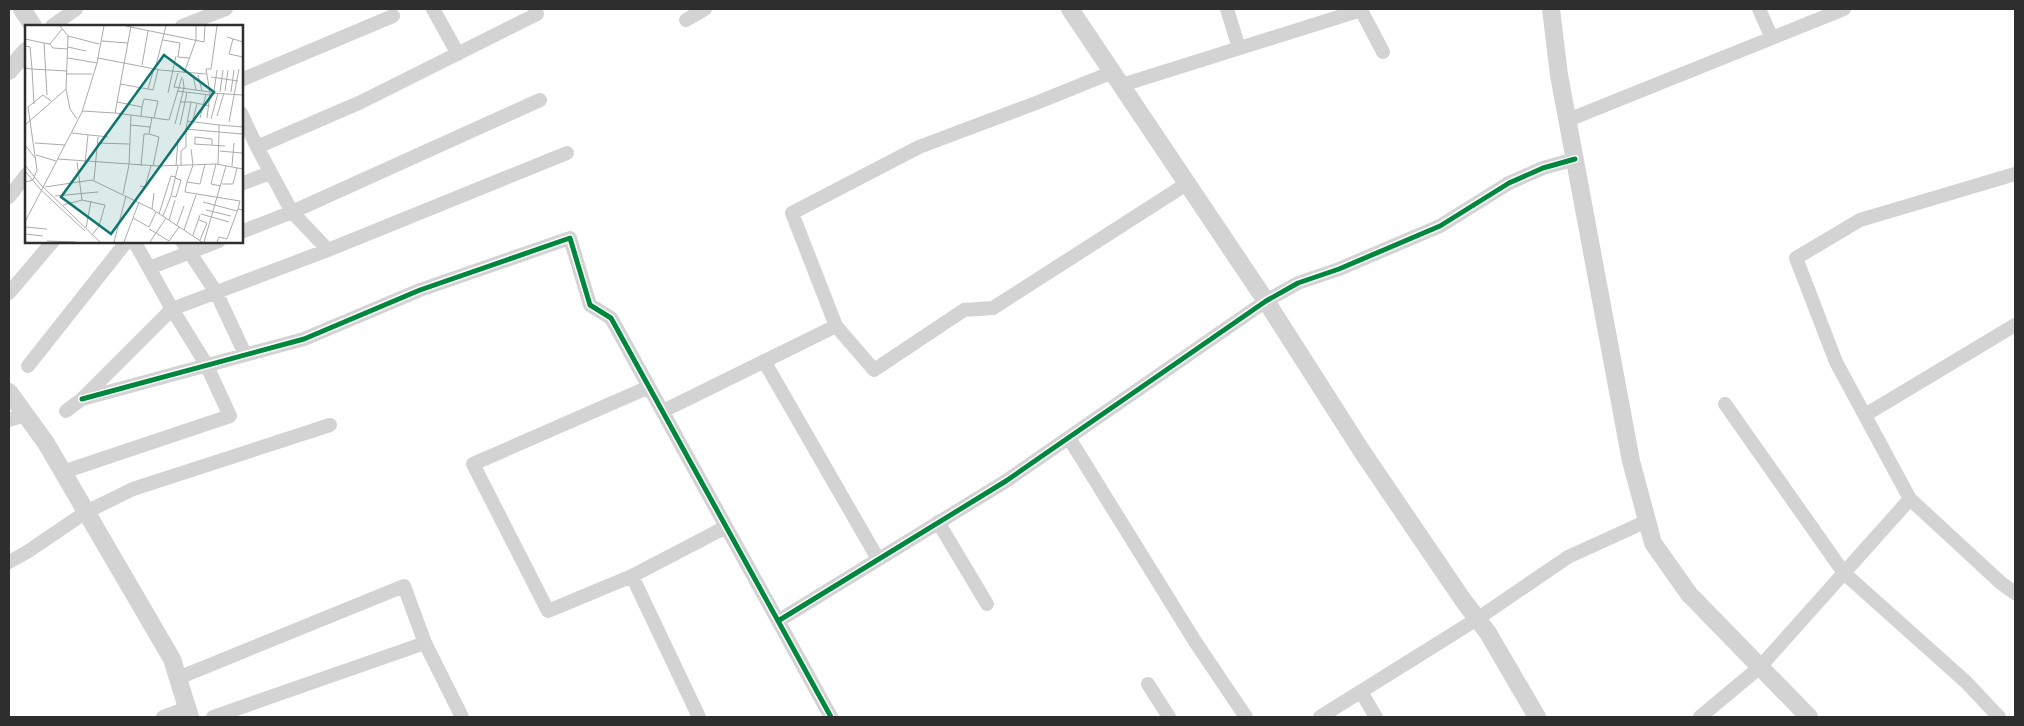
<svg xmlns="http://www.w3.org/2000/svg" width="2024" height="726" font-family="Ubuntu,sans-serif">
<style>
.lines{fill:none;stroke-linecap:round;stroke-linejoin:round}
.minor{stroke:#d3d3d3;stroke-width:14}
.tertiary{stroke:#d3d3d3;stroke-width:18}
.cycleway-casing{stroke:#fff;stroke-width:8}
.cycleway{stroke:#00873e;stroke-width:5}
.inset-road{fill:none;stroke:#ababab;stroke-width:1}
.view{fill:#0f766e;fill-opacity:0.15;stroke:#0f766e;stroke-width:2.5}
.inset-edge{fill:none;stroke:#2e2e2e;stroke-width:2.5}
</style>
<rect width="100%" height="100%" fill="#fff"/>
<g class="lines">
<!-- minor -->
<path class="minor" d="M 433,9 L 458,54
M 1227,9 L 1239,48
M 1759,9 L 1772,38
M 686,20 L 705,9
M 52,26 L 76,9
M 182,26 L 226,9
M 241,80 L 393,16
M 1122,85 L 1361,10 L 1383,52
M 241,113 L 257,147 L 361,102 L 537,14 L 534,9
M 1568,120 L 1844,9
M 2015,174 L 1860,220 L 1796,258 L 1836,362 L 1910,499 L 2001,583 L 2015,593
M 241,184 L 270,173
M 9,197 L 26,175
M 241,232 L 292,212 L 257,147
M 182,241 L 216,292 L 245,354
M 328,250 L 292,212 L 540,100
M 149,268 L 219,241
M 9,293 L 53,241
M 836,326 L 792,213 L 919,147 L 1036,103 L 1113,72
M 764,361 L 878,559
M 28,366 L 127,241
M 82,399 L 304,339 L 420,290 L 570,238 L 590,305 L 611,318 L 831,717
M 1725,404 L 1844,573 L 1966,682 L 1999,717
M 66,411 L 82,399 L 172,309 L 328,250 L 567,153
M 663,411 L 836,326 L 874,370 L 964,310 L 993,308 L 1188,183
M 1865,415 L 2015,325
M 9,420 L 25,415
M 1069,438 L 1196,643 L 1246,717
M 63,472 L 230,416 L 206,364 L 172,309 L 134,241
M 938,522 L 987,604
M 9,562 L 27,552 L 86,512 L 133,489 L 330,425
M 632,576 L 548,611 L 473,464 L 649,387
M 778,621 L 1006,481 L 1266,301 L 1298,283 L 1339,269 L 1440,226 L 1509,183 L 1543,168 L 1575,159
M 425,643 L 462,717
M 178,678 L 404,586 L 425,643 L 213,717
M 1148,684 L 1169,717
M 1361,692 L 1376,717
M 163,717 L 187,708
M 699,717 L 632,576 L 726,527
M 1320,717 L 1477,619 L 1568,557 L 1647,521
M 1700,717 L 1760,667 L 1910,499"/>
<!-- tertiary -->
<path class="tertiary" d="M 22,9 L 33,26
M 1070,9 L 1266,301 L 1363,453 L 1463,600 L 1488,633 L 1537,717
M 1551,9 L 1559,75 L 1631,461 L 1653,543 L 1689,594 L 1809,717
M 9,71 L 26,51
M 9,392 L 46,443 L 172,659 L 190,717"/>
<!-- cycleway casing -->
<g class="cycleway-casing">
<path id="cycleway" d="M 82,399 L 304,339 L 420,290 L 570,238 L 590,305 L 611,318 L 831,717
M 778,621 L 1006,481 L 1266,301 L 1298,283 L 1339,269 L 1440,226 L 1509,183 L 1543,168 L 1575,159"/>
</g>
<!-- cycleway -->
<use href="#cycleway" class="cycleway"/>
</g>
<!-- overview -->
<g transform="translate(25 25)">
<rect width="218" height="218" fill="#fff"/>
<path class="inset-road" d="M 35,1 L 43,11 L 41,64 L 45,84 L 52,94M 101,1 L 179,17 L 180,1M 106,1 L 90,88 L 144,95 L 157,52M 43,11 L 74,19M 202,12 L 218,17M 0,14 L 19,18 L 22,70M 208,14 L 204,29 L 218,32M 138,15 L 155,18 L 153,32 L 164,33M 77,16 L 103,18M 19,18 L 25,19 L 37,4M 25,19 L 28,23 L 43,24M 0,21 L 5,22 L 7,44 L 42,46M 43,22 L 61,26M 43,33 L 72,38M 73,33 L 135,45 L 181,49M 117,40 L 123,6M 0,43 L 7,44 L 9,79M 129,43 L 123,64 L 128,65 L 133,45M 130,44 L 141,1M 153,48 L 149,62 L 185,67M 159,48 L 171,15 L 171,1M 41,49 L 67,49M 168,50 L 171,65M 173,50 L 177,66M 186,52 L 213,56M 95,59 L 123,64M 152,66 L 185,70M 189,66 L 192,45M 200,66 L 203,45M 162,67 L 160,77 L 166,77M 195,67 L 198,45M 206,67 L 209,45M 143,68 L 151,31M 185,68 L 218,70M 92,77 L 117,82 L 116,91M 185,81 L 166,77 L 161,104 L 194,107 L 193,139M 117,82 L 119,74 L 133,76 L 129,93M 57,86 L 90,88M 192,91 L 199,68M 175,93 L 181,69M 182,93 L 185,68 L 181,44 L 186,44 L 192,1M 168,94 L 172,79M 186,94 L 193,68M 162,96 L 194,100 L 194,107 L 218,109M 204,97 L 214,44M 150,99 L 159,63 L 158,54M 0,100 L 41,64M 106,100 L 125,102M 155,100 L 160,77 L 155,77M 194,100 L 218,102M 47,108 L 83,112M 124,109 L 134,112 L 128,141M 10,118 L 40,120M 72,118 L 104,119M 169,119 L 200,121M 170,119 L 170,112 L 187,114 L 187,120M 0,120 L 11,134M 166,124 L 168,140 L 162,157 L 175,159 L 180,139M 195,126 L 217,128 L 218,125M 11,130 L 31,136M 33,134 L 133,141 L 191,139 L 218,144M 52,137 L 57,175M 60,138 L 63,110M 191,139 L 186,159 L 196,161M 0,140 L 16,160 L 75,217M 156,140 L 156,126 L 161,122 L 161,104M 116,141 L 119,109 L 124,109 L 127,92M 151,141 L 153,114M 207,141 L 209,118M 0,146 L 15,164 L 60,206M 69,155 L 73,112M 0,157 L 8,155 L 12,145 L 3,82 L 18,70 L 26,76M 162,157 L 160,167 L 215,176 L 213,184 L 218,185M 197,159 L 208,159 L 212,143M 115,161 L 120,162 L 126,141M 20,162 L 67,155 L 127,184 L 177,217M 98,169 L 104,140 L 106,90M 30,171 L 73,167M 147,171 L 151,172 L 156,155 L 150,153M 178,177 L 212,186M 38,180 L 57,175 L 80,180 L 74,201 L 67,210M 127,184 L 129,168M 181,185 L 206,191M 134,189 L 146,151 L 151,152M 176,189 L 204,197M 138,191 L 146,171 L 153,141M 108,193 L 124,202 L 131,187M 141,193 L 131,208 L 144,216 L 154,202M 144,195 L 150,175M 174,195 L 182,198 L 175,215M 0,197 L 57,87 L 72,38 L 79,1M 152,200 L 159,181M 0,202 L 22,204M 61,203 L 66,176M 124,204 L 131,208 L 125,217M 159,205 L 171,170M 0,209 L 18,211M 168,210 L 175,190M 22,216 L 51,217M 89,217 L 101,171M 99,217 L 114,177M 179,217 L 201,141M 192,217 L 194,212 L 202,214 L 213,184"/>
<path class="view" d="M 139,30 L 189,67 L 86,209 L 36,172 Z"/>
<rect width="218" height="218" class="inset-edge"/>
</g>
<!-- border -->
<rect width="2024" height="726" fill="none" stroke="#2e2e2e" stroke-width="20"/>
</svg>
